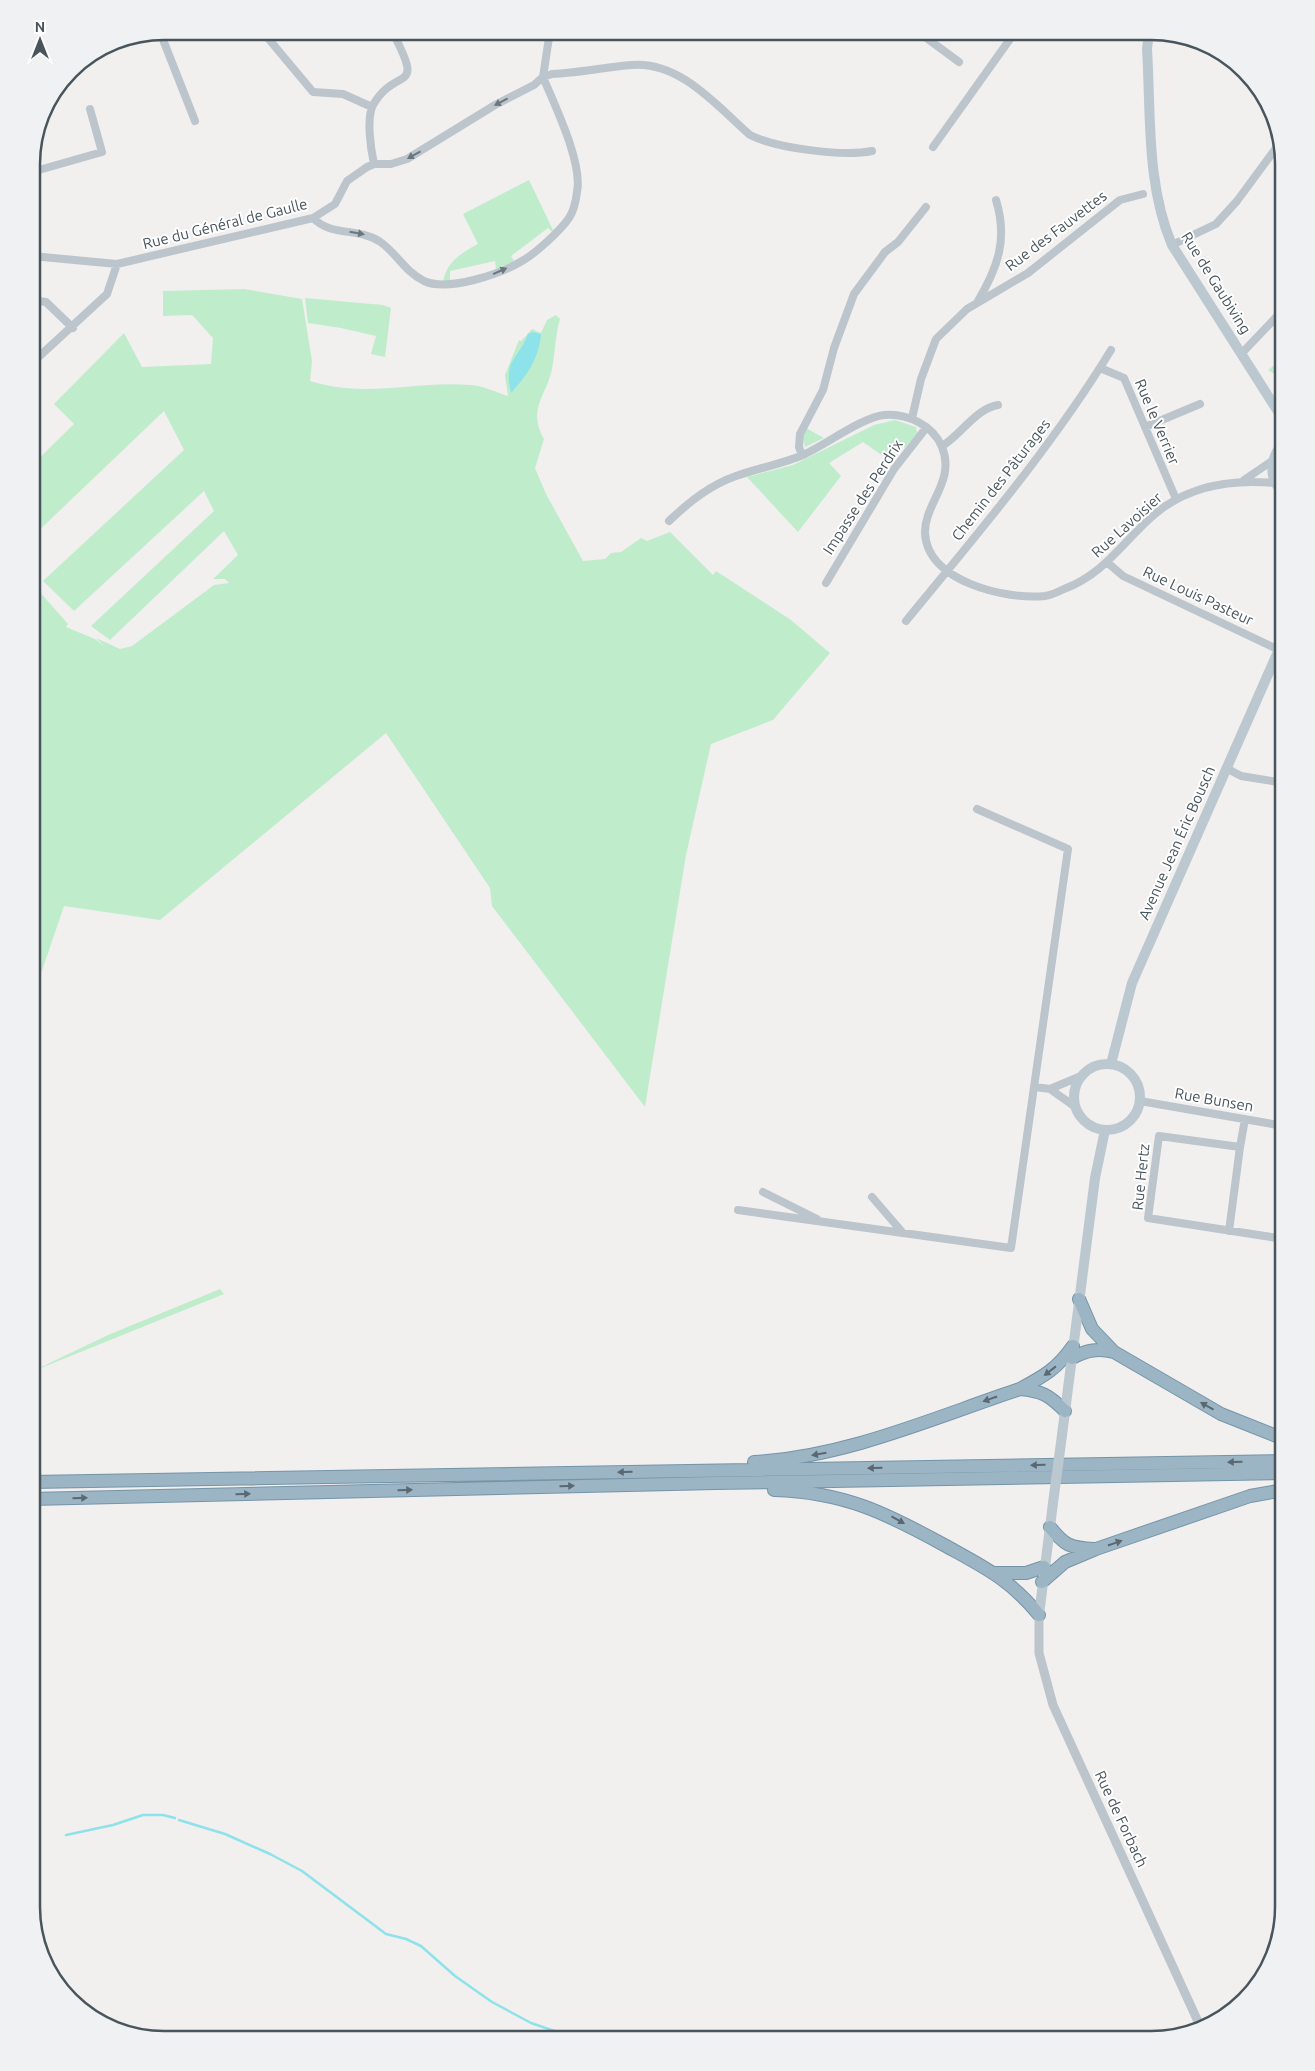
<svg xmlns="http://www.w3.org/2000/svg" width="1315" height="2071" font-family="Ubuntu,sans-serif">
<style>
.green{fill:#bfedcb}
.water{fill:#8ee2e9}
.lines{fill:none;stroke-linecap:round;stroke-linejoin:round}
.stream{stroke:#8ee2e9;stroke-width:2.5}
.trunk-casing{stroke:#7494a8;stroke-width:14}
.minor{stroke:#bbc5cb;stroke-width:8}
.tertiary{stroke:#bbc5cb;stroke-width:9}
.secondary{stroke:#bbc8d0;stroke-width:10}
.trunk{stroke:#9cb5c4;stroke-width:12}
.secondary-bridge{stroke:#bbc8d0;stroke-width:10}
.oneway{fill:#6a777d}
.oneway2{fill:#596871}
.labels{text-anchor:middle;stroke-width:4;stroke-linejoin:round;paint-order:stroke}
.street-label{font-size:15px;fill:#48555c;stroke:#fff}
.rim{fill:none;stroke:#48555c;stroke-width:2.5}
</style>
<rect width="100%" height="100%" fill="#f2efef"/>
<!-- green -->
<path class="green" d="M 529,180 L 553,230 L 552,232 L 548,228 L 511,256 L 514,261 L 496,269 L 495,261 L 450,271 L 450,284 L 443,284 C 444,264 462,252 478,244 L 463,214 Z
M 244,289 L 302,299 L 312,361 L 310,381 C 368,399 414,380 471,385 C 483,386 496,392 508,396 L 505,375 L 519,340 L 521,341 L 532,329 L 541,333 L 547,320 L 556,315 L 560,319 C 555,336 555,353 552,369 C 546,397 527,409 544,439 L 535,468 L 546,494 L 583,561 L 605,559 L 611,553 L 621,552 L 641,538 L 647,541 L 670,532 L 713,575 L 716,571 L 791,620 L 830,653 L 773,720 L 711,744 L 686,855 L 645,1107 L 492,906 L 490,888 L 386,733 L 160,920 L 64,906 L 31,1003 L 31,582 L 68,624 L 66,627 L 95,639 L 105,647 L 96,638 L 120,649 L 132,646 L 214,585 L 229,583 L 225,579 L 213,579 L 238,555 L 224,531 L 110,640 L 91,626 L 214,511 L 204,491 L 74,611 L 43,581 L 184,450 L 164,411 L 31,538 L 31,466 L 74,424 L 54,404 L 124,333 L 142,367 L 211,364 L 213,338 L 192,315 L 163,316 L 163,291 Z
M 305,298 L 383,305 L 391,308 L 385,357 L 371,354 L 376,336 L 341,328 L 308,323 Z
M 1284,357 L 1284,380 L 1268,370 Z
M 895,420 L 916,427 L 917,433 L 905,448 L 901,445 L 890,461 L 863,442 L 829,463 L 841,476 L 798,532 L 747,477 L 793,465 L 874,425 Z
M 806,428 L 824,438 L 805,447 L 803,436 Z
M 220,1289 L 224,1294 L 31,1372 L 108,1335 Z"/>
<!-- water -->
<path class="water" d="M 533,332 L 541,334 C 539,358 527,376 511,393 C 503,360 518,360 528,334 Z"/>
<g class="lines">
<!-- stream -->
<path class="stream" d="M 179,1820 L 225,1834 L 270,1854 L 302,1871 L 386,1934 L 406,1939 L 421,1946 L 455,1976 L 492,2002 L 531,2023 L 566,2035 L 572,2040
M 66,1835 L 113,1825 L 143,1815 L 163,1815 L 175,1818"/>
<!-- trunk casing -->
<g class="trunk-casing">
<path id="trunk" d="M 1079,1299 L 1092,1329 L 1114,1352 L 1221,1414 L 1284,1439
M 1072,1358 C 1087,1350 1098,1348 1114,1352
M 1020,1389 C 1044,1376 1057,1369 1073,1346
M 754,1462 C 846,1457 933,1418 1020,1389 C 1042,1391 1049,1395 1065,1411
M 31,1482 L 1284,1461
M 774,1490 C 844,1492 886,1513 946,1546 C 984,1567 1011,1580 1039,1615
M 31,1499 L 715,1483 L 1284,1473
M 1050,1527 C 1064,1545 1070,1548 1094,1549
M 996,1573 L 1026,1573 L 1044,1567
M 1042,1582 L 1065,1562 L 1096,1549 L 1250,1496 L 1284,1490"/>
</g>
<!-- minor -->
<path class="minor" d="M 262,31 L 313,92 L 343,94 L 372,107
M 917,31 L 959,62
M 160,32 L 195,121
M 543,77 L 552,74 C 579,73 605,67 632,65 C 680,61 717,106 750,135 C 776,148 843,157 872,151
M 933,147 L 1015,32
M 32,157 L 36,170
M 374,164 C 371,150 366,118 373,105 C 397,64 426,96 392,31
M 32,172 L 102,152 L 90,109
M 313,218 C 332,237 356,227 379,241 C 396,252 404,271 424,281 C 448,292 500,274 522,261 C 536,253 560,231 569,218 C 573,212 576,200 577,192 C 583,163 555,106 543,77
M 1172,245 L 1216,224 L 1237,201 L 1279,144
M 32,256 L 117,264 L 313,218 L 335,204 L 347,181 L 367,167 L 374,164 L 391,164 L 407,159 L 495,105 L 534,85 L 543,77 L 550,31
M 32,300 L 46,302 L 73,328
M 978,301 C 998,267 1008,239 996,200
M 1242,353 L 1284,309
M 31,364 L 107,294 L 117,264
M 1100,368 L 1124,378 L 1176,499
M 912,418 L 921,379 L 936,339 L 967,309 L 1028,273 L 1120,200 L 1143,194
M 1145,427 L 1200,404
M 942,446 C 961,435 975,409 998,405
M 802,455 L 799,447 L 800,434 L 823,390 L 834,348 L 854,294 L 885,252 L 898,242 L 926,207
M 1244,480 L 1272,461
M 669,521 C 689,502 710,485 736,476 C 758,468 782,464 803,455 C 825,445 863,417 884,415 C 907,413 933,425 942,447 C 956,481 924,504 925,533 C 927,582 1007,600 1045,596 C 1051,595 1058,592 1064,589 C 1106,573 1123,541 1155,514 C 1189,485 1232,479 1275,483
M 1108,563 L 1123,576 L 1279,650
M 826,583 L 894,469 L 926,428
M 906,621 C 978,533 1051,448 1111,350
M 1226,768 L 1241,776 L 1284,783
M 1035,1087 L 1050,1089 L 1074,1106
M 1050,1089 L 1081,1076
M 1140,1101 L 1284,1126
M 1240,1147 L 1245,1119
M 763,1192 L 817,1219
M 872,1197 L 903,1233
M 738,1210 L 1011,1248 L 1068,849 L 977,809
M 1229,1231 L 1240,1147 L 1159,1136 L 1148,1218 L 1284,1239"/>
<!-- tertiary -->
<path class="tertiary" d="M 1039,1615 L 1039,1653 L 1053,1705 L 1201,2028"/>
<!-- secondary -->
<path class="secondary" d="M 1149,32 L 1147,49 C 1151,113 1146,184 1172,245 L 1284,421
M 1284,493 C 1267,479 1270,457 1284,442
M1074 1097a33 33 0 1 1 66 0a33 33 0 1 1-66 0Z
M 1111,1064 L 1132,983 L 1284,638
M 1062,1435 L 1095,1178 L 1105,1130
M 1039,1615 L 1053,1503"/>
<!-- trunk -->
<use href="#trunk" class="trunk"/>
<!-- secondary-bridge -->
<path class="secondary-bridge" d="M 1053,1503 L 1062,1435"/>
</g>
<!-- one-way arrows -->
<defs><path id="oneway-solid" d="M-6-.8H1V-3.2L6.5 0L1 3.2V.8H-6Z" transform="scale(1.25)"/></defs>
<g class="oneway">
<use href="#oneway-solid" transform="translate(501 102) rotate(152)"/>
<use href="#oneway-solid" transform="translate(414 155) rotate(151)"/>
<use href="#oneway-solid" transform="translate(357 233) rotate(10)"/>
<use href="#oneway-solid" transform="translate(500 271) rotate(-24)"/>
</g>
<g class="oneway2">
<use href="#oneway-solid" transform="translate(1050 1371) rotate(142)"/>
<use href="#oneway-solid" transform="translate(990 1399) rotate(161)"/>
<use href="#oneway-solid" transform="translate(1207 1406) rotate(-151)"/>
<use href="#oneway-solid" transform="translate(819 1454) rotate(170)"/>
<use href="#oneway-solid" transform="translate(1235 1462) rotate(179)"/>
<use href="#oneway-solid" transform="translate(1038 1465) rotate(179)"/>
<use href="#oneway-solid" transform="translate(875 1468) rotate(179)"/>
<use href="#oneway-solid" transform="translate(625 1472) rotate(179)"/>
<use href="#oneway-solid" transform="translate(567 1486) rotate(-1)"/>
<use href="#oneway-solid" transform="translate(405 1490) rotate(-1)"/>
<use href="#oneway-solid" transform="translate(243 1494) rotate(-1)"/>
<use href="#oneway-solid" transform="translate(80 1498) rotate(-1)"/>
<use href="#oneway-solid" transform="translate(898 1520) rotate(29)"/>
<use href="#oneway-solid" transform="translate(1115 1543) rotate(-19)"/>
</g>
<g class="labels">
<!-- street labels -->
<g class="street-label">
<text transform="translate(225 224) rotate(-14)" y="5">Rue du Général de Gaulle</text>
<text transform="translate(1056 231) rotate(-37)" y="5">Rue des Fauvettes</text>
<text transform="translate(1216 283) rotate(58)" y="5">Rue de Gaubiving</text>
<text transform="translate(1157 422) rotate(67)" y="5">Rue le Verrier</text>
<text transform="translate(1001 480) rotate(-52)" y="5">Chemin des Pâturages</text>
<text transform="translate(863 497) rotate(-57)" y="5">Impasse des Perdrix</text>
<text transform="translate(1127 525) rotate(-42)" y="5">Rue Lavoisier</text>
<text transform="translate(1198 596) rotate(25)" y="5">Rue Louis Pasteur</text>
<text transform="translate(1177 843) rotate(-66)" y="5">Avenue Jean Éric Bousch</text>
<text transform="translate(1214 1100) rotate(10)" y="5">Rue Bunsen</text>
<text transform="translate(1141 1177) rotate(-84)" y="5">Rue Hertz</text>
<text transform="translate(1121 1819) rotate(65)" y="5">Rue de Forbach</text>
</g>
</g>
<!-- crop -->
<path d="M0 0H1315V2071H0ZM164 40H1151A124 124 0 0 1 1275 164V1907A124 124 0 0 1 1151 2031H164A124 124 0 0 1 40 1907V164A124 124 0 0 1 164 40Z" fill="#f0f1f2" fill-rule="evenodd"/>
<path class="rim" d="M164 40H1151A124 124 0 0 1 1275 164V1907A124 124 0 0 1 1151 2031H164A124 124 0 0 1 40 1907V164A124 124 0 0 1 164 40Z"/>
<!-- north arrow -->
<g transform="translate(40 40)" stroke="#ffffff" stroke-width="4" paint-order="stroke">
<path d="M0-4L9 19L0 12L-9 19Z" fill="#48555c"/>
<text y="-8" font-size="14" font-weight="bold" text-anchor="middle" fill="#48555c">N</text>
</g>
</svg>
